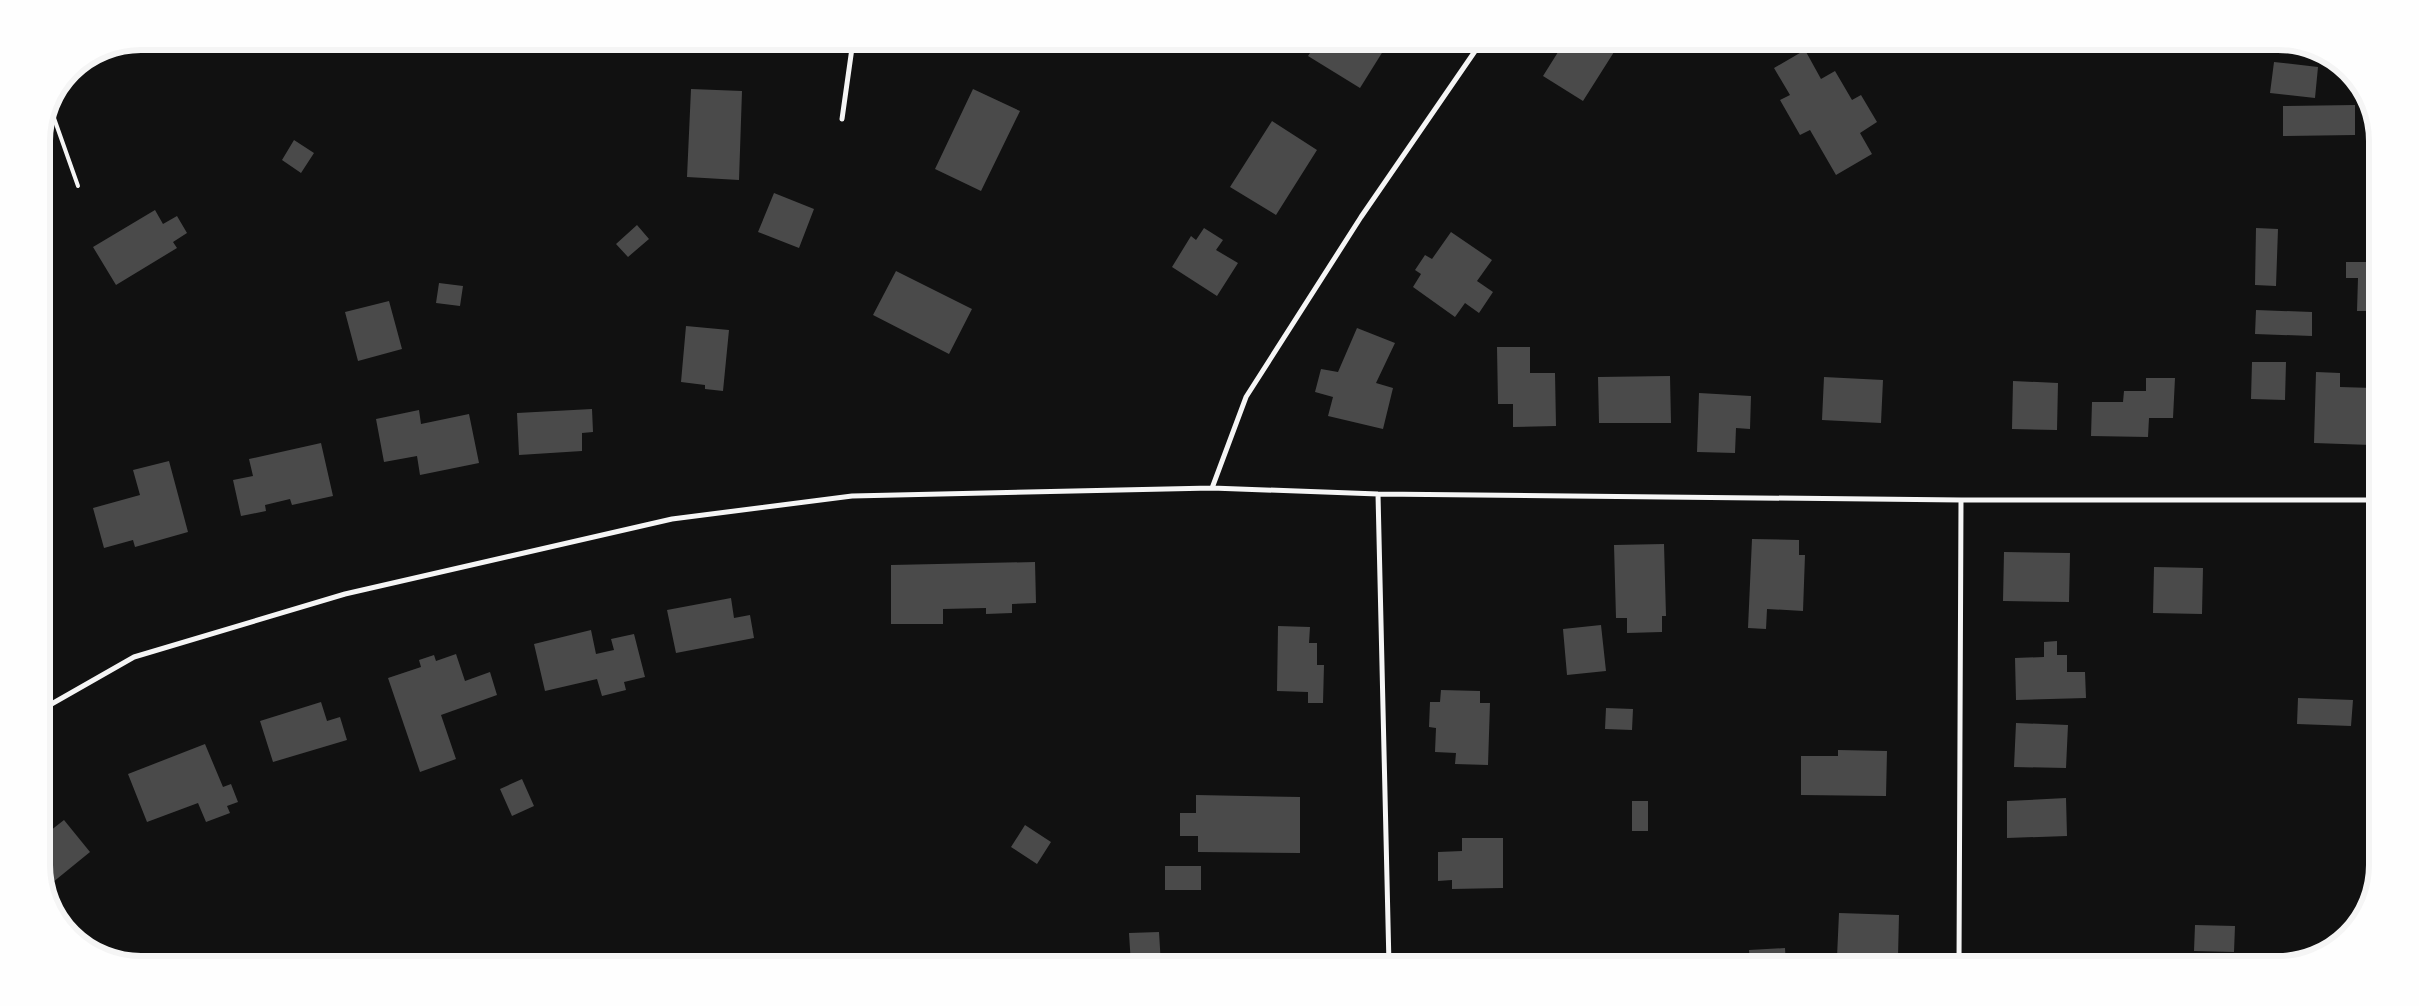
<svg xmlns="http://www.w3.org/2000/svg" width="2419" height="1006" font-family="Poppins,sans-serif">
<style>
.building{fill:#4a4a4a}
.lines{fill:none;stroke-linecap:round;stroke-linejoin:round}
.service{stroke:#f5f5f5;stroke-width:4}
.minor{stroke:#f5f5f5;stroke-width:5}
.rim{fill:none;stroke:#f5f5f5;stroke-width:6}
</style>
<rect width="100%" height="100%" fill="#111"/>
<!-- building -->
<path class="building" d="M 1318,41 L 1373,41 L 1385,48 L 1360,88 L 1308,56 Z
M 1565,41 L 1597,41 L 1614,52 L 1583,101 L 1543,76 Z
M 113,47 L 99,60 L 94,55 L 103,49 Z
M 1805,50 L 1821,79 L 1835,71 L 1852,100 L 1861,95 L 1877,122 L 1860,133 L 1872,154 L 1836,175 L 1810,130 L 1800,135 L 1780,100 L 1790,95 L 1774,68 Z
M 2274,62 L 2318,67 L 2315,98 L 2270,93 Z
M 691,89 L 742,91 L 739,180 L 687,177 Z
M 973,89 L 1020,111 L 981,191 L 935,169 Z
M 2355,105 L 2355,135 L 2283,136 L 2283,106 Z
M 1272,121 L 1317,150 L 1276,215 L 1230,187 Z
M 294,140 L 314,153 L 301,173 L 282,160 Z
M 774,193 L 814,209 L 799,248 L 758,232 Z
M 155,210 L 163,224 L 177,216 L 187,233 L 173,242 L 177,248 L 116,285 L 93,247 Z
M 637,225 L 649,239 L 628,257 L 616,244 Z
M 1204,228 L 1223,240 L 1216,250 L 1238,263 L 1217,296 L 1172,267 L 1191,236 L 1196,240 Z
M 2256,228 L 2278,229 L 2276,286 L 2255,285 Z
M 1451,232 L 1492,260 L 1477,281 L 1493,292 L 1479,313 L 1465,303 L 1455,317 L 1413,287 L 1421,274 L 1415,270 L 1425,255 L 1432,259 Z
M 2346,262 L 2372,262 L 2372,275 L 2378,275 L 2378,311 L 2357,311 L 2358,278 L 2346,278 Z
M 896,271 L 972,309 L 949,354 L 873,315 Z
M 439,283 L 463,286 L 460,306 L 436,303 Z
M 389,301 L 402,349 L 358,361 L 345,312 Z
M 2256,310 L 2312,312 L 2312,336 L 2255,334 Z
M 686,326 L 729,330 L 723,391 L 705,389 L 705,385 L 681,382 Z
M 1357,328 L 1395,343 L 1376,383 L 1393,388 L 1383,429 L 1328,416 L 1333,397 L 1315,392 L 1321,369 L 1338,372 Z
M 1497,347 L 1530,347 L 1530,373 L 1555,373 L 1556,426 L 1513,427 L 1513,404 L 1498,404 Z
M 2252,362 L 2286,362 L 2285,400 L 2251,399 Z
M 2316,372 L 2340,373 L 2340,387 L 2373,388 L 2371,445 L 2314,443 Z
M 1670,376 L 1671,423 L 1599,423 L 1598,377 Z
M 1824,377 L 1883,380 L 1881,423 L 1822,420 Z
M 2146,378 L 2175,378 L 2173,418 L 2149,418 L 2148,437 L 2091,436 L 2092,402 L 2123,402 L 2124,391 L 2146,391 Z
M 2013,381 L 2058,383 L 2057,430 L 2012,429 Z
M 1699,393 L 1751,396 L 1750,429 L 1736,428 L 1735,453 L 1697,452 Z
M 592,409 L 593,432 L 582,433 L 582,451 L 519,455 L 517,413 Z
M 419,410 L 421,424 L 469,414 L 479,463 L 420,475 L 417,456 L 384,462 L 376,419 Z
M 321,443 L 333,496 L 292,505 L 290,499 L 265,505 L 266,511 L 241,516 L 233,480 L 253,476 L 249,459 Z
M 169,461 L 188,532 L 135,547 L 133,540 L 104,548 L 93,508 L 140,495 L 133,470 Z
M 1752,539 L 1799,540 L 1799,555 L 1805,555 L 1803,611 L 1767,609 L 1766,629 L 1748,628 Z
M 1664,544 L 1666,616 L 1662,616 L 1662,632 L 1627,633 L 1627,618 L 1616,618 L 1614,545 Z
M 2004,552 L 2070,553 L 2069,602 L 2003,601 Z
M 1035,562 L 1036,603 L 1012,604 L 1012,613 L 986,614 L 986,608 L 943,609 L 943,624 L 891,624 L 891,565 Z
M 41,567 L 49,578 L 41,583 Z
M 2154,567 L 2203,568 L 2202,614 L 2153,613 Z
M 731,598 L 734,618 L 750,615 L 754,638 L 676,653 L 667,610 Z
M 1601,625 L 1606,671 L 1567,675 L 1563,629 Z
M 1278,626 L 1310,627 L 1309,643 L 1317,643 L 1317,665 L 1324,665 L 1323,703 L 1308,703 L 1308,692 L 1277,691 Z
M 591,630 L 596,654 L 614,650 L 611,639 L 634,634 L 645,677 L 624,682 L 626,690 L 602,696 L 597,679 L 545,691 L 534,644 Z
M 2057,641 L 2057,655 L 2067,655 L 2067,672 L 2085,672 L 2086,698 L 2016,700 L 2015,658 L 2044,657 L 2044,642 Z
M 456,654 L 465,681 L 490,672 L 497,695 L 441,715 L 456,759 L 420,772 L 388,678 L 421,667 L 419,660 L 434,655 L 436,661 Z
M 1441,690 L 1480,691 L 1480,703 L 1490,703 L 1488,765 L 1455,764 L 1456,753 L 1435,752 L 1436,728 L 1429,727 L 1430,702 L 1440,702 Z
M 2298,698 L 2353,700 L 2351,726 L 2297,724 Z
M 321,702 L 327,721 L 340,717 L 347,740 L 273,762 L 260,721 Z
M 1606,708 L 1633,709 L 1632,730 L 1605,729 Z
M 2016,723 L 2068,725 L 2066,768 L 2014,767 Z
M 205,744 L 223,787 L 231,784 L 238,802 L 227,806 L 230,813 L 206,822 L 198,803 L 147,822 L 128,774 Z
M 1838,750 L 1887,751 L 1886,796 L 1801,795 L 1801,756 L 1838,756 Z
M 522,779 L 534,806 L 512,816 L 500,789 Z
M 1196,795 L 1300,797 L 1300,853 L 1198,852 L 1198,836 L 1180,836 L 1180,813 L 1196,813 Z
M 2066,798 L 2067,836 L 2007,838 L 2007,801 Z
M 1632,801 L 1648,801 L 1648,831 L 1632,831 Z
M 64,820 L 90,852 L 47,887 L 41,872 L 41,838 Z
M 1025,825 L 1051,842 L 1037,864 L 1011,847 Z
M 1462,838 L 1503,838 L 1503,888 L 1452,889 L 1452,880 L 1438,881 L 1438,852 L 1462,851 Z
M 1165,866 L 1201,866 L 1201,890 L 1165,890 Z
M 1839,913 L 1899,915 L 1898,957 L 1890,956 L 1890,965 L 1878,965 L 1878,958 L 1837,957 Z
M 2195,925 L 2235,926 L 2234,952 L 2194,951 Z
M 1159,932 L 1161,965 L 1131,965 L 1129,933 Z
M 1785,948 L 1786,965 L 1750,965 L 1749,950 Z
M 1467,956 L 1516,957 L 1516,965 L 1467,965 Z
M 2180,962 L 2180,965 L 2128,965 L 2128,963 Z"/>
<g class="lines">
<!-- service -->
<path class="service" d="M 49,104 L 78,186"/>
<!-- minor -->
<path class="minor" d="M 842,119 L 853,41
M 1212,488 L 1246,397 L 1361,217 L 1482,41
M 1378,494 L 1389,965
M 41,710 L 134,657 L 345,594 L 672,519 L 852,496 L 1212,488 L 1378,494 L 1961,500 L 2378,500
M 1959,965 L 1961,500"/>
</g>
<!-- crop -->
<path d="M0 0H2419V1006H0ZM141 50H2278A91 91 0 0 1 2369 141V865A91 91 0 0 1 2278 956H141A91 91 0 0 1 50 865V141A91 91 0 0 1 141 50Z" fill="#fefefe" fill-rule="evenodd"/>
<path class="rim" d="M141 50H2278A91 91 0 0 1 2369 141V865A91 91 0 0 1 2278 956H141A91 91 0 0 1 50 865V141A91 91 0 0 1 141 50Z"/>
</svg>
